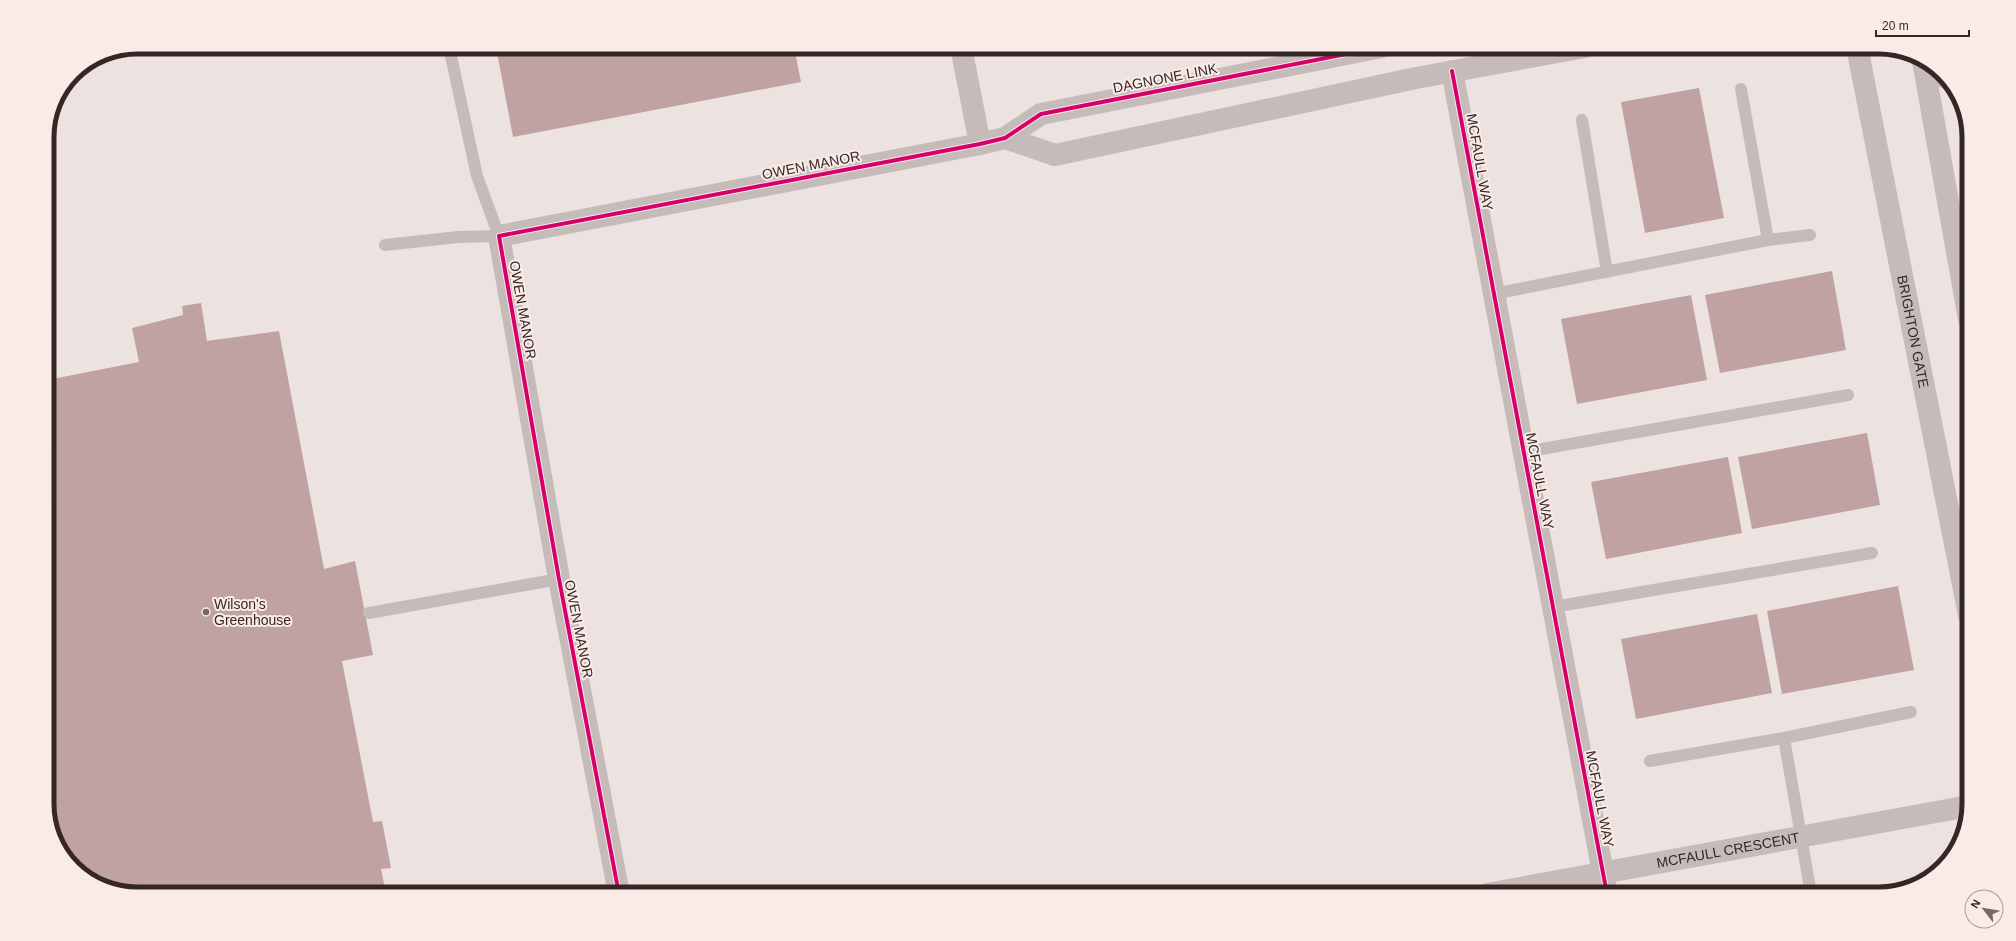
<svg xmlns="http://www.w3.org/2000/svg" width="2016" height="941" font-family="Helvetica,sans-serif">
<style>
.building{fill:#c0a2a2}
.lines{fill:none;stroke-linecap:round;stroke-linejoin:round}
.service{stroke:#c5bbb9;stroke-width:12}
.minor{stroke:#c5bbb9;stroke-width:22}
.tertiary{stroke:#c5bbb9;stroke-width:22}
.cycleway-casing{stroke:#faebe6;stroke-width:6}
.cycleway{stroke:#d6006c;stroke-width:4}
.poi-dot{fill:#766968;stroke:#faebe6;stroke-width:1.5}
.labels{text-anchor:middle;stroke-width:4;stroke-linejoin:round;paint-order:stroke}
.street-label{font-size:14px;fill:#362727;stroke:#faebe6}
.poi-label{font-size:14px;fill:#362727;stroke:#faebe6;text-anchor:start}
.rim{fill:none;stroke:#362727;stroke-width:5}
</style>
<rect width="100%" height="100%" fill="#ece3e0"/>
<!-- building -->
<path class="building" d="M 496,47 L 763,47 L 764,52 L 794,47 L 801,82 L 513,137 Z
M 1699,88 L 1724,218 L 1645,233 L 1621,102 Z
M 1832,271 L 1846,350 L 1720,373 L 1705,295 Z
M 1691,295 L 1707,380 L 1577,404 L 1561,319 Z
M 201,303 L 207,341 L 279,331 L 324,569 L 355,561 L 373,655 L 342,661 L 373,822 L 382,821 L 391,868 L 381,869 L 386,894 L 137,894 L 103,887 L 62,854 L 47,810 L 47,380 L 139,362 L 132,328 L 183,315 L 182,306 Z
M 1867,433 L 1880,505 L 1752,529 L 1738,457 Z
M 1728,457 L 1742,533 L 1606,559 L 1591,482 Z
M 1898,586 L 1914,670 L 1782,694 L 1767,611 Z
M 1757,614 L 1772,693 L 1636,719 L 1621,639 Z"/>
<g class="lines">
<!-- service -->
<path class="service" d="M 1925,76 L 1950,84
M 1741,89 L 1768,240
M 1582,120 L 1607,272
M 385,245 L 458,237 L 499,236 L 477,176 L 449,47
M 1493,294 L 1768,240 L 1810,235
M 1524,452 L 1848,395
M 1553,607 L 1872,553
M 369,613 L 559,579
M 1650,761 L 1784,738
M 1811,894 L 1784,738 L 1911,712"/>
<!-- minor -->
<g class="minor">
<path d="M 961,47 L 980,144"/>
<path d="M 1452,71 L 1607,894"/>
<path d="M 1005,138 L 1055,155 L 1416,78 L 1585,47"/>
<path d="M 619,894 L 559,579 L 499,236 L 980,144 L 1005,138 L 1041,114 L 1382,47"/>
<path id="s1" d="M 1487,894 L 1969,806"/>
</g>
<!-- tertiary -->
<g class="tertiary">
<path id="s2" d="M 1857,47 L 1969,615"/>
<path d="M 1923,61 L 1969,319"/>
</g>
<!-- cycleway casing -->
<g class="cycleway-casing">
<path id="cycleway" d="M 1452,71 L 1607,894
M 619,894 L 559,579 L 499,236 L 980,144 L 1005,138 L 1041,114 L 1382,47"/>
</g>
<!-- cycleway -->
<use href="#cycleway" class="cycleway"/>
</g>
<!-- markers -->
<circle class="poi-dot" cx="206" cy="612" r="4"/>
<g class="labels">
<!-- street labels -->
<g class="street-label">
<text transform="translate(1165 78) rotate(-11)" y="5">DAGNONE LINK</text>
<text transform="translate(1480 162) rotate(80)" y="5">MCFAULL WAY</text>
<text transform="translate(811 165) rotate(-11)" y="5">OWEN MANOR</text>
<text transform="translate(523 310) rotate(80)" y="5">OWEN MANOR</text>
<text dy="5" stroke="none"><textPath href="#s2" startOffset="290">BRIGHTON GATE</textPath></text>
<text transform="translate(1540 481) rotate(79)" y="5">MCFAULL WAY</text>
<text transform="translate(579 629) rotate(79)" y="5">OWEN MANOR</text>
<text transform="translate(1600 799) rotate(79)" y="5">MCFAULL WAY</text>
<text dy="5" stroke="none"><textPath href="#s1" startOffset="245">MCFAULL CRESCENT</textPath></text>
</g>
<!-- poi labels -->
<g class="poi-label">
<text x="214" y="609">Wilson's<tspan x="214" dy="16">Greenhouse</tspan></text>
</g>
</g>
<!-- crop -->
<path d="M0 0H2016V941H0ZM137 54H1879A83 83 0 0 1 1962 137V804A83 83 0 0 1 1879 887H137A83 83 0 0 1 54 804V137A83 83 0 0 1 137 54Z" fill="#faebe6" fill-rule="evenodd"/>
<path class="rim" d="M137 54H1879A83 83 0 0 1 1962 137V804A83 83 0 0 1 1879 887H137A83 83 0 0 1 54 804V137A83 83 0 0 1 137 54Z"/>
<!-- north arrow -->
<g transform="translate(1984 909) rotate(301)"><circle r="19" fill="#faebe6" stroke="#ac9d9a"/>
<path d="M0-3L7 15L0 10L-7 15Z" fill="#766968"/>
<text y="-6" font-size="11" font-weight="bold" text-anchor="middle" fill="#362727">N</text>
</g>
<!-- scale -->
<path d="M1876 30v6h93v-6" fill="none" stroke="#362727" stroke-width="2"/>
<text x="1882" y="30" font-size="12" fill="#362727" stroke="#faebe6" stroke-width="3" paint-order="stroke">20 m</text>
</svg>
